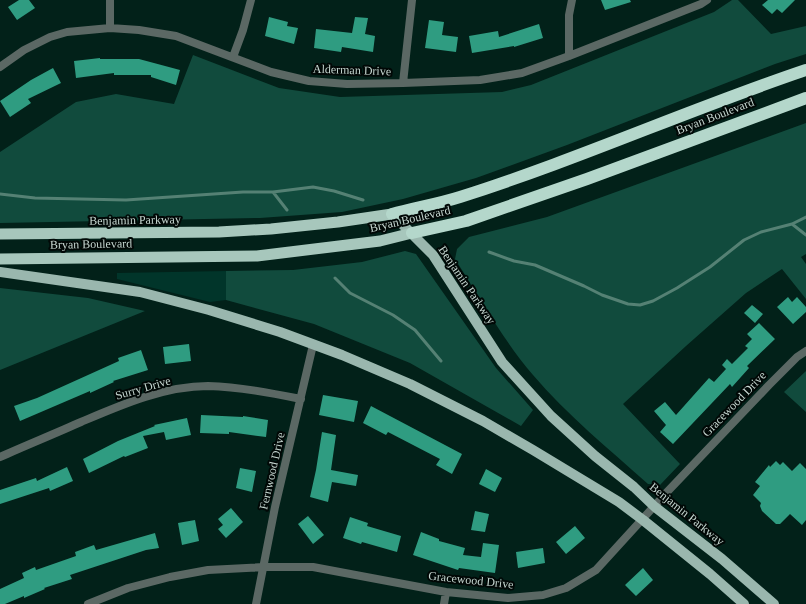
<svg xmlns="http://www.w3.org/2000/svg" width="806" height="604" font-family="'Times New Roman',serif">
<style>
.green{fill:#01352a}
.forest{fill:#114b3d}
.lines{fill:none;stroke-linecap:round;stroke-linejoin:round}
.stream{stroke:#558174;stroke-width:3}
.building{fill:#2f9c81}
.minor{stroke:#5b6864;stroke-width:8}
.primary{stroke:#9ab7ae;stroke-width:10}
.trunk{stroke:#a7c7bc;stroke-width:11}
.motorway{stroke:#b4d7cb;stroke-width:12}
.labels{text-anchor:middle;stroke-width:4;stroke-linejoin:round;paint-order:stroke}
.street-label{font-size:12px;fill:#c5d6d0;stroke:#010806}
</style>
<rect width="100%" height="100%" fill="#022119"/>
<!-- green -->
<path class="green" d="M 226,271 L 226,300 L 210,302 L 117,279 L 117,273 Z"/>
<!-- forest -->
<path class="forest" d="M 732,0 L 738,0 L 771,34 L 806,26 L 806,54 L 775,64 L 567,145 L 476,178 L 403,199 L 342,212 L 260,218 L 0,223 L 0,152 L 76,102 L 116,94 L 174,104 L 193,55 L 279,88 L 340,97 L 502,92 L 531,85 L 714,12 Z
M 806,123 L 806,254 L 801,257 L 806,264 L 806,299 L 782,269 L 746,293 L 686,346 L 623,404 L 680,464 L 660,485 L 648,484 C 609,449 567,415 533,375 C 503,340 480,298 455,259 L 457,249 L 469,237 L 547,217 Z
M 405,251 L 416,254 L 496,368 L 533,410 L 521,426 L 410,363 L 314,324 L 226,300 L 226,271 L 293,270 L 362,262 Z
M 0,288 L 88,298 L 145,311 L 0,370 Z
M 806,371 L 806,412 L 784,392 Z"/>
<g class="lines">
<!-- stream -->
<path class="stream" d="M 273,192 L 287,210
M 0,194 L 35,198 L 126,200 L 243,192 L 273,192 L 313,187 L 334,191 L 363,200
M 792,224 L 806,235
M 489,252 L 514,261 L 535,265 L 584,286 L 602,295 L 628,304 L 640,305 L 653,301 L 677,288 L 710,267 L 744,240 L 761,232 L 792,224 L 806,217
M 335,278 L 350,293 L 393,315 L 415,330 L 441,361"/>
</g>
<!-- building -->
<path class="building" d="M 19,0 L 29,0 L 35,8 L 17,20 L 8,7 Z
M 601,0 L 630,0 L 631,2 L 605,10 Z
M 768,0 L 795,0 L 782,13 L 777,9 L 772,14 L 762,5 Z
M 269,17 L 288,22 L 287,26 L 298,28 L 294,44 L 265,36 Z
M 355,17 L 368,18 L 365,34 L 375,36 L 373,52 L 342,47 L 341,52 L 314,48 L 316,29 L 352,33 Z
M 429,20 L 444,22 L 442,35 L 458,37 L 456,52 L 425,48 Z
M 539,24 L 543,38 L 514,47 L 514,46 L 472,53 L 469,36 L 498,31 L 499,37 Z
M 100,58 L 100,59 L 139,59 L 180,70 L 176,85 L 151,77 L 151,75 L 114,75 L 114,73 L 76,78 L 74,61 Z
M 53,68 L 61,83 L 28,99 L 31,103 L 10,117 L 0,101 L 31,80 Z
M 788,297 L 792,302 L 797,297 L 806,307 L 806,312 L 793,324 L 777,307 Z
M 752,305 L 763,314 L 755,323 L 744,313 Z
M 759,323 L 775,339 L 747,366 L 749,368 L 732,387 L 730,384 L 673,444 L 660,432 L 666,425 L 654,411 L 665,402 L 676,415 L 709,378 L 714,382 L 726,369 L 722,365 L 727,359 L 732,364 L 748,348 L 745,346 L 752,339 L 747,334 Z
M 189,344 L 191,361 L 165,364 L 163,347 Z
M 141,350 L 148,370 L 113,381 L 114,382 L 90,393 L 90,391 L 20,421 L 14,406 L 37,398 L 119,361 L 118,358 Z
M 323,395 L 358,401 L 354,422 L 319,415 Z
M 371,406 L 462,454 L 452,474 L 436,465 L 440,459 L 388,432 L 386,435 L 363,423 Z
M 201,415 L 243,417 L 243,416 L 268,420 L 266,437 L 229,432 L 229,434 L 200,433 Z
M 187,418 L 191,435 L 166,440 L 164,432 L 143,436 L 148,448 L 125,457 L 124,456 L 89,473 L 83,459 L 118,441 L 155,426 L 154,425 Z
M 322,432 L 336,435 L 331,470 L 358,475 L 356,486 L 332,482 L 328,502 L 310,497 L 316,470 Z
M 776,461 L 780,465 L 783,462 L 792,471 L 800,463 L 806,469 L 806,520 L 802,525 L 790,514 L 780,524 L 776,524 L 762,511 L 760,506 L 761,503 L 753,495 L 760,486 L 755,482 L 769,465 L 770,467 Z
M 67,467 L 73,481 L 50,491 L 49,488 L 0,504 L 0,490 L 36,478 L 37,481 Z
M 240,468 L 256,471 L 252,492 L 236,488 Z
M 486,469 L 502,478 L 495,492 L 479,484 Z
M 231,508 L 243,522 L 226,538 L 218,529 L 223,525 L 218,519 Z
M 475,511 L 489,514 L 485,532 L 471,530 Z
M 308,516 L 324,535 L 313,544 L 298,524 Z
M 350,517 L 368,523 L 367,526 L 401,536 L 397,552 L 362,542 L 361,544 L 343,538 Z
M 195,520 L 199,541 L 182,545 L 178,523 Z
M 575,526 L 585,538 L 566,554 L 556,542 Z
M 421,532 L 439,539 L 439,541 L 465,548 L 463,555 L 481,557 L 483,543 L 499,545 L 495,573 L 459,568 L 458,570 L 413,555 Z
M 155,533 L 159,548 L 146,550 L 70,575 L 72,579 L 44,588 L 45,589 L 24,598 L 24,596 L 5,604 L 0,604 L 0,589 L 24,578 L 22,573 L 35,567 L 36,570 L 76,556 L 75,552 L 94,545 L 96,550 Z
M 543,548 L 545,563 L 518,568 L 516,552 Z
M 643,568 L 653,580 L 636,596 L 625,585 Z"/>
<g class="lines">
<!-- minor -->
<path class="minor" d="M 110,28 L 110,0
M 569,56 L 569,15 L 572,0
M 233,57 L 243,30 L 251,0
M 0,67 L 24,50 L 50,37 L 67,32 L 110,28 L 139,30 L 176,36 L 271,72 L 309,81 L 347,84 L 403,83 L 480,80 L 522,73 L 569,56 L 701,4 L 707,0
M 403,83 L 412,0
M 0,457 C 27,445 54,434 81,422 C 121,405 164,386 208,386 C 240,387 271,393 301,399
M 88,604 L 128,588 L 170,577 L 208,570 L 264,567 L 313,567 L 446,592 L 508,598 L 543,595 L 566,588 L 596,570 L 668,491 L 769,385 L 797,357 L 806,351
M 256,604 L 275,507 L 313,345
M 444,604 L 446,592"/>
<!-- primary -->
<path class="primary" d="M 392,214 L 433,255 L 502,362 L 551,416 L 595,456 L 634,487 L 655,507 L 722,559 L 774,604
M 0,272 L 140,292 L 209,310 L 280,332 L 342,355 L 410,384 L 483,421 L 533,450 L 619,502 L 643,520 L 710,574 L 744,604"/>
<!-- trunk -->
<path class="trunk" d="M 0,234 L 219,232 L 271,229 L 338,222 L 392,214
M 0,259 L 257,256 L 380,241 L 412,233"/>
<!-- motorway -->
<path class="motorway" d="M 392,214 C 414,208 438,204 460,197 C 577,160 690,109 806,70
M 412,233 L 466,221 L 587,179 L 806,98"/>
</g>
<g class="labels">
<!-- street labels -->
<g class="street-label">
<text transform="translate(352 70) rotate(2)" y="4">Alderman Drive</text>
<text transform="translate(715 116) rotate(-21)" y="4">Bryan Boulevard</text>
<text transform="translate(410 219) rotate(-13)" y="4">Bryan Boulevard</text>
<text transform="translate(135 220) rotate(-1)" y="4">Benjamin Parkway</text>
<text transform="translate(91 244) rotate(-1)" y="4">Bryan Boulevard</text>
<text transform="translate(467 285) rotate(56)" y="4">Benjamin Parkway</text>
<text transform="translate(143 388) rotate(-16)" y="4">Surry Drive</text>
<text transform="translate(734 404) rotate(-46)" y="4">Gracewood Drive</text>
<text transform="translate(272 471) rotate(-77)" y="4">Fernwood Drive</text>
<text transform="translate(687 514) rotate(39)" y="4">Benjamin Parkway</text>
<text transform="translate(471 580) rotate(6)" y="4">Gracewood Drive</text>
</g>
</g>
</svg>
